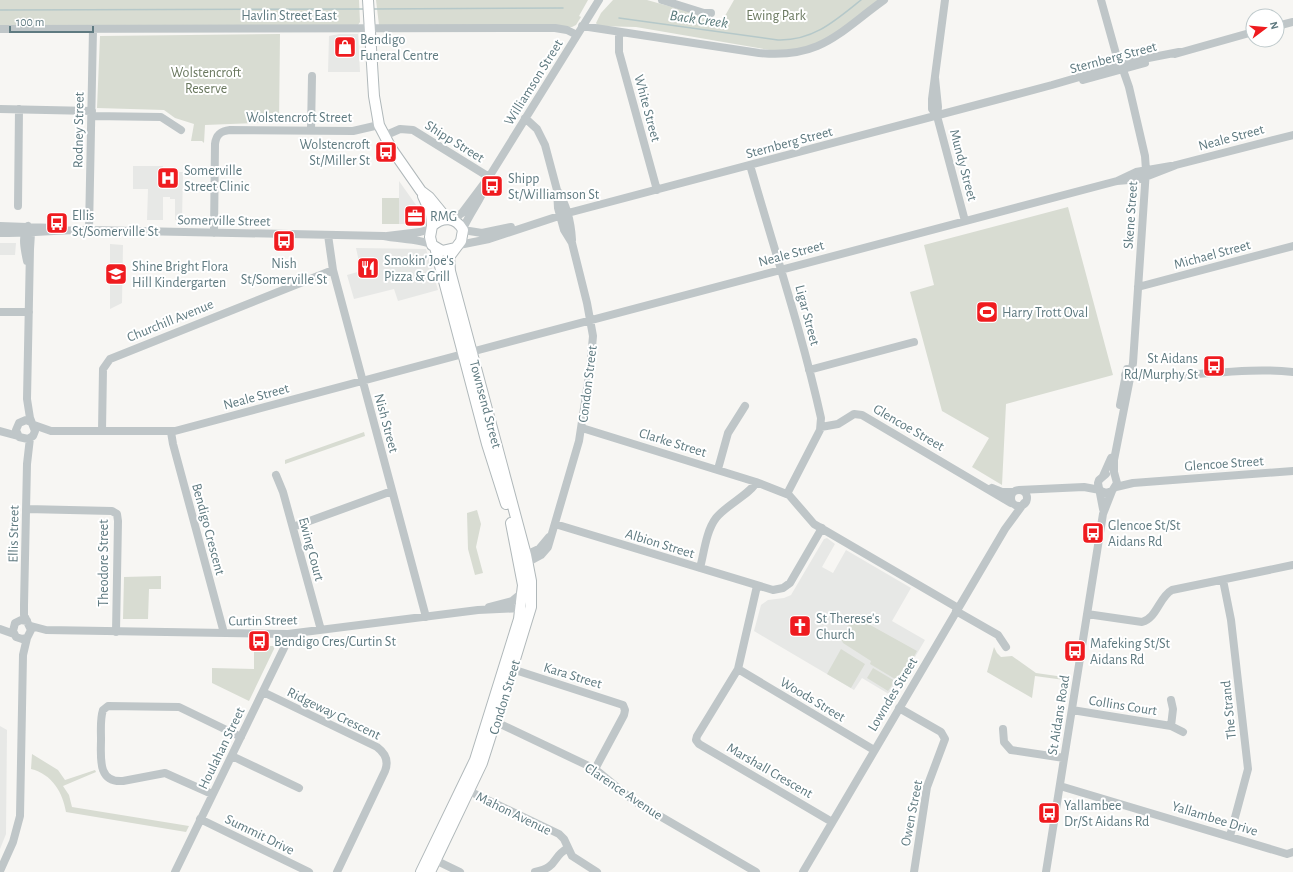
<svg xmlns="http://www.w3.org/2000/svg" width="1293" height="872" font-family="'Alegreya Sans',sans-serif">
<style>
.built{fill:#e7e8e6}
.green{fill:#d8dcd2}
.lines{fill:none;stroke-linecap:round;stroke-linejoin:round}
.stream{stroke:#b5c8c9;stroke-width:1.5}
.major-casing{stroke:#b0b8ba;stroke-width:12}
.minor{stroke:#bfc6c8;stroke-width:8}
.major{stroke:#fff;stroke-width:10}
.labels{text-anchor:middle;stroke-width:4;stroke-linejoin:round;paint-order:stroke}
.street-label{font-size:14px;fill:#5f7a80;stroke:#fff}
.park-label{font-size:14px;fill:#6a785f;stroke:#fff}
.poi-label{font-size:14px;fill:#5f7a80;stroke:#fff;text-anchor:start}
.water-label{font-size:15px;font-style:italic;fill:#5a7b7c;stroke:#fff}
</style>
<rect width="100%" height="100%" fill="#f7f6f3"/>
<!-- built -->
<path class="built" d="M 339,34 L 358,34 L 360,72 L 328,72 L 329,36 Z
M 133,166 L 163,166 L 163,172 L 183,172 L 182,220 L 175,220 L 175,199 L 170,199 L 170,197 L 163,197 L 163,220 L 147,220 L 148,189 L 133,189 Z
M 399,181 L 426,219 L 421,224 L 399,224 Z
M 0,243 L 16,243 L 15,255 L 0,255 Z
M 110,244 L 123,245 L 122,303 L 110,309 Z
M 356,248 L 426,249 L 438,290 L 398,301 L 394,289 L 354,299 L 347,275 L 361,271 Z
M 827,538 L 835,544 L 822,567 L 833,573 L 846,550 L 911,588 L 892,621 L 925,640 L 892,696 L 862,678 L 854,690 L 754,631 L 761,605 L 768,600 L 784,598 L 791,595 L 824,539 Z
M 0,726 L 7,730 L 6,834 L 0,849 Z"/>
<!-- green -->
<path class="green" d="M 0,0 L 359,0 L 360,22 L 358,25 L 0,26 Z
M 376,0 L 588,0 L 579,16 L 581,17 L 576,25 L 572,27 L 379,25 Z
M 613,0 L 647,0 L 722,21 L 734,0 L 881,0 L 841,32 L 801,50 L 775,51 L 636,27 L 598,26 L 596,23 L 601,13 Z
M 280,34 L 279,122 L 205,125 L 204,143 L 202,141 L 191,141 L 194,124 L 175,118 L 164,110 L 97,108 L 100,36 Z
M 382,198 L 399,198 L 399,224 L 382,224 Z
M 1068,207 L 1113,375 L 1006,404 L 1002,485 L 972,467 L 989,438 L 942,411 L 910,292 L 934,285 L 924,245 Z
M 364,432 L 365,436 L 285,464 L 285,460 Z
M 477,510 L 481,524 L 476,547 L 483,573 L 475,575 L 468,549 L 467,513 Z
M 161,576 L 161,589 L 149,589 L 148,619 L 123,619 L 124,577 Z
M 854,616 L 917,651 L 900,682 L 870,664 L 871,661 L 843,643 L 841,638 Z
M 254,646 L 275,646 L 274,649 L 249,701 L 212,683 L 212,668 L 254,669 Z
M 994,647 L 997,653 L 1001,657 L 1012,656 L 1036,673 L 1064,677 L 1064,680 L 1035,676 L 1032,698 L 987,672 Z
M 841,649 L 865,664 L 851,688 L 827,674 Z
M 873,668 L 895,681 L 888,691 L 867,678 Z
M 32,754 L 58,770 L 65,780 L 95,770 L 96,772 L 63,786 L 69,795 L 72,807 L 189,826 L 186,832 L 66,812 C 63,793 52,774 31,769 Z"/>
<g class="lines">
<!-- stream -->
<path class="stream" d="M 372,9 L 563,8
M 0,10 L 364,9
M 619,18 L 778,40 C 813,41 835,21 861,0"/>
<!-- major casing -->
<g class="major-casing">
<path id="major" d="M 368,0 L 374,96 L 379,125 L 391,148 L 421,191 L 429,197 L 447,219
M 423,196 L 431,214 L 432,226
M 435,247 L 487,444 L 506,504
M 421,872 L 475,760 L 519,619 L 523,585 L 511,523
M 430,872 L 482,763 L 512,669 L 531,607 L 531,581 L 526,555 L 450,271 L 449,257 L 461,241 L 463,230 C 456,217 443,216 432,226 L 430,237 L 432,245 L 442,251 L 455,248"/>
</g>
<!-- minor -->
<path class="minor" d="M 662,0 L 704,13 L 711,13
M 1101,0 L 1120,68
M 582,26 L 759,53 C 821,59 838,33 884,0
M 1277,26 L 1293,22
M 0,29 L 555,28 L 567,30 L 577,35
M 619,32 L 619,52 L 657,190
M 1175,54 L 1253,32
M 935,78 L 938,107 L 937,116 L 965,221
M 1083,80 L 1145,63
M 0,109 L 92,111
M 92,116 L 161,117 L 181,130
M 937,116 L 932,109 L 932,99 L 945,0
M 525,118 L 537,129 L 545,145 L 557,190 L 558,208 L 564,230 L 572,243 L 587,303 L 593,336 L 590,369 L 579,441 L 548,547 L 541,555 L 528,562
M 311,130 L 312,76
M 384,136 L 400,129 L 413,130 L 489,177
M 750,165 C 774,249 802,333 821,418 L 820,430 L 787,494
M 1117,181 L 1136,172 L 1171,166
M 557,190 C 567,205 571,222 572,240
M 18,206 L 19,109
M 452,220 L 462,213 L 489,177 L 599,0
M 0,226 L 54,228
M 28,226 L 31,233 L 30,249 L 27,399 L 30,418 L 35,431 L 33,436 L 28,439 L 19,437 L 16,430 L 19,423 L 26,420 L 31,422
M 26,229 C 22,239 25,251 27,261
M 463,229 C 470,212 482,199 487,182
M 89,230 L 93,29
M 463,230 L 482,233 L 511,227
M 0,233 C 30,233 59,230 89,230 L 384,236 C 397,239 423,239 432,245
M 214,233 L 215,144 C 216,135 220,131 230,130 L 353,131 L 379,125
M 328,235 L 333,270 L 426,617
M 387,236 L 420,232 L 431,229
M 459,245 L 489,239 L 568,213 L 1052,85 L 1138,60 L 1179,52
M 1138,287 L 1293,246
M 0,312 L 29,312
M 471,352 L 1117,181 L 1140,179 L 1176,165 L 1293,135
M 809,370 L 914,342
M 1125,375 C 1181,380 1237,366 1293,372
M 1120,405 L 1127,369
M 34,425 L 51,431 L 175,431 L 463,354
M 821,427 L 838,424 L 854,414 L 862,415 L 1011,503
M 582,428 L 756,482 L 789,495 L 814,524 L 958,608
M 0,431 L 18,436
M 102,431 L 103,369 L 110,359 L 333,270
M 171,432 L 173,444 L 224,633
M 718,469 L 728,433 L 745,406
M 276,475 L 283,492 L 321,630
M 1103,476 L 1111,458
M 1116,487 L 1133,483 L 1293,471
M 992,488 L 1002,492 L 1012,492
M 1019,490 L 1084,487 L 1100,490
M1011 498a8 8 0 1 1 16 0a8 8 0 1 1-16 0Z
M 1101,491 L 1106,493 L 1112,491 L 1117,483 L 1114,472 L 1114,460 L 1133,363 L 1146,170 L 1145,156 L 1129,87 L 1121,64
M 27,509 L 112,511 L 117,514 L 118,521 L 116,632
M 1103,509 L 1098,483 L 1099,480 L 1106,474
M 555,524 L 773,590 L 783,588 L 790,583 L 822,528
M 293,527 L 392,491
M 526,555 L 539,549 L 549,537
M 700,568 C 704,553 706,531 716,518 C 725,506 753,492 756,482
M 1223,580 L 1231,620 L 1248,769 L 1230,836
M 757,586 L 738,669 L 697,736 L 696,740 L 699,744 L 832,822
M 489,607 L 512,601 L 523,592
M 956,611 L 998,635 L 1006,647
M 1087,614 L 1142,622 C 1157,618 1159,597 1172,590 L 1293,565
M 27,621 L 21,620 L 15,623 L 13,631 L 16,637 L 22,639 L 27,638 L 31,630 L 24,615 L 24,605 L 27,464 L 30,438
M 31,626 L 46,630 L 288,634 L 478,610 L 522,608
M 0,629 L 14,634
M 512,669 L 623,705 L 625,710 L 624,715 L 595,769
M 738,669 L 874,750
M 263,692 L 377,747 C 385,753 389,761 385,771 L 337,872
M 899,708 L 941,732 L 945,739 L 927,787 L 914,872
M 1072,710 L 1171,726 L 1183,732
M 496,722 L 595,769 L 634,801 L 756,872
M 1171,726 L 1173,709 L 1171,700
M 1003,729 L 1004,742 L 1011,750 L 1064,758
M 232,756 L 299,788
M 1060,786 L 1287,854 L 1293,852
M 469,791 L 559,834 L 564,839 L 572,856 L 597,872
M 212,794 L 165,773 L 123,781 C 97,783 101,757 101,739 C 101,729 100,719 103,710 L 108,706 L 179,707 L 241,737
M 200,819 L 309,872
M 435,860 L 460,872
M 0,871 L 13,842 L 20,816 L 23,655 L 27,638
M 175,872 L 285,646 L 288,634
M 535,872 C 559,867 551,857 568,848
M 803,872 L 1005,529 L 1024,503
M 1046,872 L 1103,514 L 1112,491"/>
<!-- major -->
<use href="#major" class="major"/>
</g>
<!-- icons -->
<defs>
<g id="shop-square" transform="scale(1.15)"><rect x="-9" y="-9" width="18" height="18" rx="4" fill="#ef1b1f" stroke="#fff"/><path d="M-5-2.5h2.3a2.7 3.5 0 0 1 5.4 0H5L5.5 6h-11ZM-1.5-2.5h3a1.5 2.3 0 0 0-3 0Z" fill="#fff"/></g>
<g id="bus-square" transform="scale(1.15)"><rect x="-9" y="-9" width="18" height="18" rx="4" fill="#ef1b1f" stroke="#fff"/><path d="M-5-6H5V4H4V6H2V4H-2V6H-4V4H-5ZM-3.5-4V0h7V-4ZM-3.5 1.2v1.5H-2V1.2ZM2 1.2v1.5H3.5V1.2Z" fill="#fff"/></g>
<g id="hospital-square" transform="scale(1.15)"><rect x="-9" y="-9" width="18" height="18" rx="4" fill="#ef1b1f" stroke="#fff"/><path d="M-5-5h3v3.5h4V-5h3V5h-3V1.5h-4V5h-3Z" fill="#fff"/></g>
<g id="office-square" transform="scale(1.15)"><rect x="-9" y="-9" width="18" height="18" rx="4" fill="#ef1b1f" stroke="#fff"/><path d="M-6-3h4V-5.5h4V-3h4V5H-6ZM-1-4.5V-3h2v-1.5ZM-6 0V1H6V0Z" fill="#fff"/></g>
<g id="restaurant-square" transform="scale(1.15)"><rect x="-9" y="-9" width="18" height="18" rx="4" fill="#ef1b1f" stroke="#fff"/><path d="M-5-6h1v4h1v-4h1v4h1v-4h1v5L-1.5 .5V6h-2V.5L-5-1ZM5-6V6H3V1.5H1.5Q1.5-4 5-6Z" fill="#fff"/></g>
<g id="school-square" transform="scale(1.15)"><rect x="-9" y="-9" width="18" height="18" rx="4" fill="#ef1b1f" stroke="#fff"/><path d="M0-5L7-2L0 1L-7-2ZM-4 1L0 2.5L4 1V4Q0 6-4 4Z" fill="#fff"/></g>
<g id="stadium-square" transform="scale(1.15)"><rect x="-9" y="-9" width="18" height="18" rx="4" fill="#ef1b1f" stroke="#fff"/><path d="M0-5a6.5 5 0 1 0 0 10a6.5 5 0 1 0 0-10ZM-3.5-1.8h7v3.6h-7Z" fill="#fff"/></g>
<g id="church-square" transform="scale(1.15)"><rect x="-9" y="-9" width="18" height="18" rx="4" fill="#ef1b1f" stroke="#fff"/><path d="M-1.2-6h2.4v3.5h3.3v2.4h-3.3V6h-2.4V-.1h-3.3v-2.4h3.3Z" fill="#fff"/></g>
</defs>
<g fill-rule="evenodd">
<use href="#shop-square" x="345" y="47"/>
<use href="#bus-square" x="386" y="152"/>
<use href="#hospital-square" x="168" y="178"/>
<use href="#bus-square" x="492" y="186"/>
<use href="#office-square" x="415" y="216"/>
<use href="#bus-square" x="57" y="223"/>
<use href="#bus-square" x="284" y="241"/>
<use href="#restaurant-square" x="368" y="268"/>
<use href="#school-square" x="116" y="274"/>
<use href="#stadium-square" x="987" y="312"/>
<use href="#bus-square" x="1214" y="366"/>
<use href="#bus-square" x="1093" y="533"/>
<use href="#church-square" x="800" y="626"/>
<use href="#bus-square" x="259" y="641"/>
<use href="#bus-square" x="1075" y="651"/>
<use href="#bus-square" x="1049" y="813"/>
</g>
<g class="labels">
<!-- street labels -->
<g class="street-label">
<text x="289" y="20">Havlin Street East</text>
<text transform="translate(1113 57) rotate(-15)" y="5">Sternberg Street</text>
<text transform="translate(533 82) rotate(-58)" y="5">Williamson Street</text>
<text transform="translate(648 108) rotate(75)" y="5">White Street</text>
<text x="299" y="122">Wolstencroft Street</text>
<text transform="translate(78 130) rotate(-89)" y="5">Rodney Street</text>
<text transform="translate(1231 137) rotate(-15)" y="5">Neale Street</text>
<text transform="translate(455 141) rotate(32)" y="5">Shipp Street</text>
<text transform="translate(789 142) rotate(-15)" y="5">Sternberg Street</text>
<text transform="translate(964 165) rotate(75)" y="5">Mundy Street</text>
<text transform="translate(1130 215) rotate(-86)" y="5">Skene Street</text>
<text transform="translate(224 220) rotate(1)" y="5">Somerville Street</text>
<text transform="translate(791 253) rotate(-15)" y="5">Neale Street</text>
<text transform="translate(1212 254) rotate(-15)" y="5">Michael Street</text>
<text transform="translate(808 315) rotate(75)" y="5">Ligar Street</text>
<text transform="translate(170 320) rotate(-22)" y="5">Churchill Avenue</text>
<text transform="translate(587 384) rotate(-83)" y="5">Condon Street</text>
<text transform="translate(256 396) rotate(-15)" y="5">Neale Street</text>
<text transform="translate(486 404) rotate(75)" y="5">Townsend Street</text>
<text transform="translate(387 423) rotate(75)" y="5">Nish Street</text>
<text transform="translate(909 427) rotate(30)" y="5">Glencoe Street</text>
<text transform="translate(673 442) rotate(17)" y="5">Clarke Street</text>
<text transform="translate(1224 463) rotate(-4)" y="5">Glencoe Street</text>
<text transform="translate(209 529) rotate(75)" y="5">Bendigo Crescent</text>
<text transform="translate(13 534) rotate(-89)" y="5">Ellis Street</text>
<text transform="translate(660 543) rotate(17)" y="5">Albion Street</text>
<text transform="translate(312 549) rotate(75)" y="5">Ewing Court</text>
<text transform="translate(103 563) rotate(-90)" y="5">Theodore Street</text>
<text transform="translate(263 620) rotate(-1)" y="5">Curtin Street</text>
<text transform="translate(573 675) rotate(17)" y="5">Kara Street</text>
<text transform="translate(892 694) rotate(-59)" y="5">Lowndes Street</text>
<text transform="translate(504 697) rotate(-73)" y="5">Condon Street</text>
<text transform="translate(813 699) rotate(31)" y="5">Woods Street</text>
<text transform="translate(1123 705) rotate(9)" y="5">Collins Court</text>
<text transform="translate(1228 710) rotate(-96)" y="5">The Strand</text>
<text transform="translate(334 713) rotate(26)" y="5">Ridgeway Crescent</text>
<text transform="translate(1058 715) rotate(-81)" y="5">St Aidans Road</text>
<text transform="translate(221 748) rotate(-64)" y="5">Houlahan Street</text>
<text transform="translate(770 770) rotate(30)" y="5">Marshall Crescent</text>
<text transform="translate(624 791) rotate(34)" y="5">Clarence Avenue</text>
<text transform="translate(514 813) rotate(26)" y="5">Mahon Avenue</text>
<text transform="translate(911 813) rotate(-79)" y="5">Owen Street</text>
<text transform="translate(1215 818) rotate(17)" y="5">Yallambee Drive</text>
<text transform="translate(260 834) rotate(26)" y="5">Summit Drive</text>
</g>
<!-- park labels -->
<g class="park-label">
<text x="776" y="20">Ewing Park</text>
<text x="206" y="77">Wolstencroft<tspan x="206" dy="16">Reserve</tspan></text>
</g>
<!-- poi labels -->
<g class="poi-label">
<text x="360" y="44">Bendigo<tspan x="360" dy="16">Funeral Centre</tspan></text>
<text x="370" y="149" text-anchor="end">Wolstencroft<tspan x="370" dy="16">St/Miller St</tspan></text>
<text x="184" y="175">Somerville<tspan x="184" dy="16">Street Clinic</tspan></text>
<text x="508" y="183">Shipp<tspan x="508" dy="16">St/Williamson St</tspan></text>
<text x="72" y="220">Ellis<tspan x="72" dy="16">St/Somerville St</tspan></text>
<text x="430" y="221">RMG</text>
<text x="384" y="265">Smokin' Joe's<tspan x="384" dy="16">Pizza &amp; Grill</tspan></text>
<text x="284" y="268" text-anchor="middle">Nish<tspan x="284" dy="16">St/Somerville St</tspan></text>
<text x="132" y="271">Shine Bright Flora<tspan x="132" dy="16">Hill Kindergarten</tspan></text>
<text x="1002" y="317">Harry Trott Oval</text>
<text x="1198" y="363" text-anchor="end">St Aidans<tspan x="1198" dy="16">Rd/Murphy St</tspan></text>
<text x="1108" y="530">Glencoe St/St<tspan x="1108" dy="16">Aidans Rd</tspan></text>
<text x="816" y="623">St Therese's<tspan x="816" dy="16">Church</tspan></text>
<text x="274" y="646">Bendigo Cres/Curtin St</text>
<text x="1090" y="648">Mafeking St/St<tspan x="1090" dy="16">Aidans Rd</tspan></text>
<text x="1064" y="810">Yallambee<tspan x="1064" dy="16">Dr/St Aidans Rd</tspan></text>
</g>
<!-- water labels -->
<g class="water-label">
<text transform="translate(699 19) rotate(8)" y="5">Back Creek</text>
</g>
</g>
<!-- north arrow -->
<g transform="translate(1265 28) rotate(74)"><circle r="19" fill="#ffffff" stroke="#bfcacc"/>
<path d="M0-3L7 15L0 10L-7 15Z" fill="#ef1b1f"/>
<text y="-6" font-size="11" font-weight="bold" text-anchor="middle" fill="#5f7a80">N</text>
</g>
<!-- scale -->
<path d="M10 26v6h83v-6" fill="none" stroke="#5f7a80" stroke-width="2"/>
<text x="16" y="26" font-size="12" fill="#5f7a80" stroke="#ffffff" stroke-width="3" paint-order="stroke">100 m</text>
</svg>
